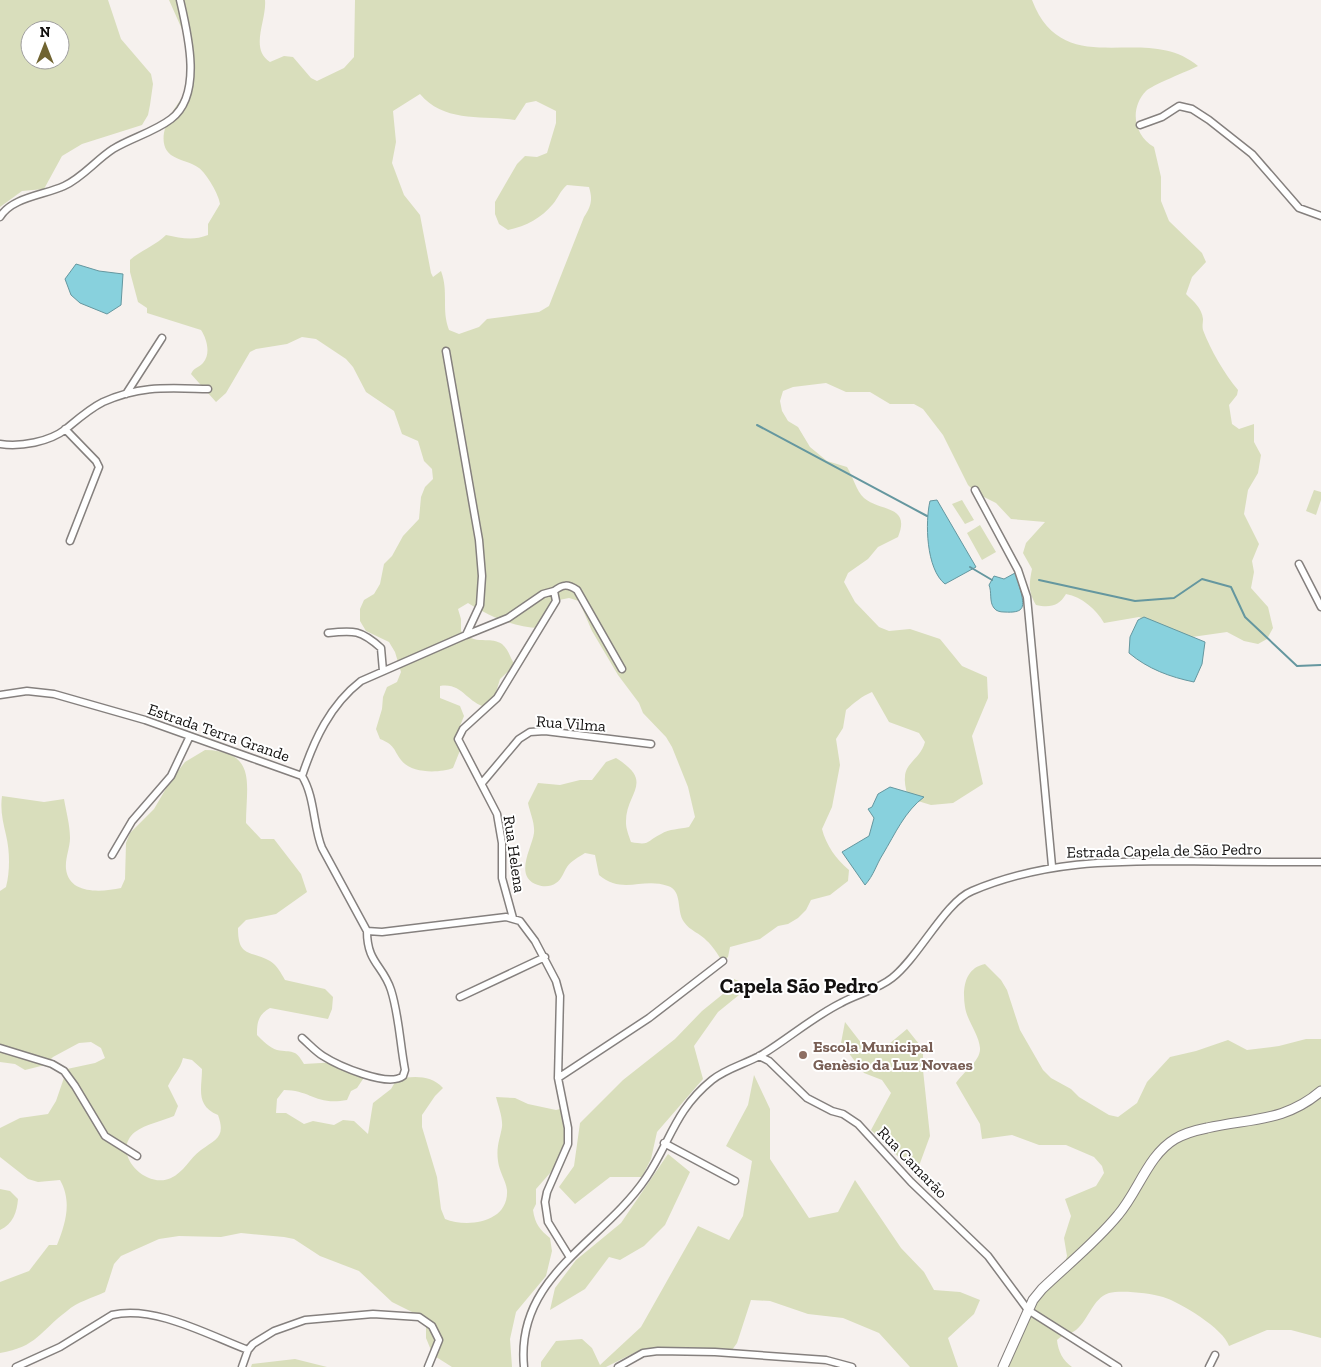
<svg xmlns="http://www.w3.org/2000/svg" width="1321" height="1367" font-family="'Zilla Slab',serif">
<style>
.green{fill:#d9debc;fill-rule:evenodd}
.water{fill:#88d1dd;stroke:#65979f}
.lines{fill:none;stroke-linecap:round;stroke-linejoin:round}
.stream{stroke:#65979f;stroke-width:2}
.street-casing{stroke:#85807e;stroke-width:9}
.secondary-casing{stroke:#85807e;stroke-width:11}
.street{stroke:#fff;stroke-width:6}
.secondary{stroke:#fff;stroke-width:9}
.education-dot{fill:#8d6e63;stroke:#fff;stroke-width:2}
.labels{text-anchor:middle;stroke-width:4;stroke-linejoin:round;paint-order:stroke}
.street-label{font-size:16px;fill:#12100f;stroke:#fff}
.education-label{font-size:16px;font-weight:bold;fill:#785e54;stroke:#fff;text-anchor:start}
.district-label{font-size:21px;font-weight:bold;fill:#12100f;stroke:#fff}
</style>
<rect width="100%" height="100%" fill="#f6f1ee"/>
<!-- green -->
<path class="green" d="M 0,0 L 108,0 L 121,39 L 151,74 L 153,84 L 150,105 L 148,115 L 142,125 L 82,144 L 62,156 L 44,189 L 22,191 L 0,207 ZM 30,30 L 60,30 L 60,60 L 30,60 Z
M 169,0 L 265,0 C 267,20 249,49 270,62 L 284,56 L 293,57 L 311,78 L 317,81 L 344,68 L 354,57 L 355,0 L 1032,0 C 1064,84 1145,21 1198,66 C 1188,71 1152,85 1146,91 C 1129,109 1134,135 1154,147 L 1161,177 L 1161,201 L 1169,221 L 1202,253 L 1206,262 L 1192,277 L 1186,294 C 1193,301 1202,308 1203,319 C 1203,323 1202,326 1203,330 C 1211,351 1224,373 1238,390 L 1237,395 L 1229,405 L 1232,424 L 1239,429 L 1254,424 L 1254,442 L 1261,455 L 1258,473 L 1248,490 L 1244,514 L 1259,544 L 1252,561 L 1254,572 L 1251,588 L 1268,607 L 1273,628 L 1267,639 L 1258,644 L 1244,641 L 1227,632 L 1185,638 L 1139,617 L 1104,623 C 1096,609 1082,597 1066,594 C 1059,606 1050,608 1036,605 C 1028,592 1029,584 1032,569 L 1023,553 L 1026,543 L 1045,522 L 1011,519 L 996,503 L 976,493 L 968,485 L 943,435 L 923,409 L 914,404 L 890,404 L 870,392 L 846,392 L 826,383 L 793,387 L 783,391 L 780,401 L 782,411 L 788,421 L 798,427 L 810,447 L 827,461 L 847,467 C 853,476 856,491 864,498 C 881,512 911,505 898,537 L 878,547 L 868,559 L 848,573 L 844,582 L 855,602 L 879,627 L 889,631 L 910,629 L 940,639 L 962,666 L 987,677 L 988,698 L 972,736 L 983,784 L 953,803 L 931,805 L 908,798 C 907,792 904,784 905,777 C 905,763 921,758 925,742 L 919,733 L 889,722 L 872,692 C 862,696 854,703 846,710 L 843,728 L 836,739 L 840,765 L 832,807 L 822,829 C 826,845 836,859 849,870 L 848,881 L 830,895 L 811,900 L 806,910 L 798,918 L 788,924 L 778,926 L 760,939 L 730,947 L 728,957 L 722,962 C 721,958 711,944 707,941 C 700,933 690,931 684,922 C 676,911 683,891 668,886 C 642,877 623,895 599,875 L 595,855 L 585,853 C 579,857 571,861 567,867 C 563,873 562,879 556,883 C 551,887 543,887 538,885 C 513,877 532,848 534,833 C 535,823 530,813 528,803 L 538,783 L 560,785 L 580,780 L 592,780 L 606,762 L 616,758 C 656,783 625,792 626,823 C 626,829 629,836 631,842 C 651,846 646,841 661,834 C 669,829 680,829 689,827 L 695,817 L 688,787 L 672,747 L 666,737 L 643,713 L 639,703 L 618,675 L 592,631 L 579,601 L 569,598 L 559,600 L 539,628 C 513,627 489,616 468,603 L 458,609 L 461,619 L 461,631 C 477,647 489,635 502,644 C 509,650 510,658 515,665 L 500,679 L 494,699 L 486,707 C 467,703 462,682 440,686 L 440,698 L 460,706 L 464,716 L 460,726 L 461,748 L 453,768 C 440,773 411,774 401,760 C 393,749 395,745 380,739 L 376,729 L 382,709 L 383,697 L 387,687 L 397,682 L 401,672 L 395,652 L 389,642 L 366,631 L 360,621 L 360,609 L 364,600 L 374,594 L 380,584 L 384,564 L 392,556 L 403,536 L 419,519 L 421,497 L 425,487 L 433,479 L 432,469 L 424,461 L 418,441 L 402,434 L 394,411 L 366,392 L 353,367 L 346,359 L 316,339 L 302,337 L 287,344 L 256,349 L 250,352 L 226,393 L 216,402 L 191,374 C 194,367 199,368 203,363 C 211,354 207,339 201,330 L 147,313 L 147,308 L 138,302 L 130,272 L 130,260 C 141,250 155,246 166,235 C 181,238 193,241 208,235 L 208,224 L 220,204 C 219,195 207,174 199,168 C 191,162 180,161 171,155 C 152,140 174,106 186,94 L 187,46 L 185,36 ZM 420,94 C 444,123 482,115 515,120 L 526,103 L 536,101 L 556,111 L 556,123 L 547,153 L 537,157 L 525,156 L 517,164 L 495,202 L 495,214 L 499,224 L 508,230 C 527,226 541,218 553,204 C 558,198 560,191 567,185 L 589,187 C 593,200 591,206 584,217 L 549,306 L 539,312 L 487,319 L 479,327 L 459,334 L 449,330 C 441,309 449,292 441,271 L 433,277 L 431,273 L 420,215 L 404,195 L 392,163 L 396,142 L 393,111 Z
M 1314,490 L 1321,492 L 1321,500 L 1316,515 L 1306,511 Z
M 962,500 L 974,520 L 965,524 L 952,504 Z
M 980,525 L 996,552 L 982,560 L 967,533 Z
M 205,750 C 258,751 246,785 246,823 L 261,839 L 274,839 L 301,874 L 307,892 L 276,914 L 246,920 L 238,928 C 238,958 250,950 270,961 C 277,965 281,973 285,980 L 325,989 L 333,997 L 332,1009 L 328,1019 L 270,1008 C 258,1015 257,1022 257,1035 C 262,1040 270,1048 277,1050 C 292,1053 295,1048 304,1064 L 338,1062 L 361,1069 L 363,1079 L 357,1088 L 351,1091 L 347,1100 C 316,1106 311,1090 284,1090 L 277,1099 L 276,1113 L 286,1113 L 304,1124 L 313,1121 L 334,1125 L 343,1120 L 354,1121 L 368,1134 L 373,1103 L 391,1089 L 397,1079 C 414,1076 431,1075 443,1088 L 435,1096 L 422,1115 L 422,1127 L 437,1177 L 441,1209 L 445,1219 C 467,1228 509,1223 507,1190 C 506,1181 499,1171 498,1161 C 496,1146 500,1139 502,1127 C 503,1118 498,1105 496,1097 L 515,1098 L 528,1104 L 556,1110 L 560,1109 L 565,1122 L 566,1155 L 536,1189 L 536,1204 L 533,1210 C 535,1224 540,1230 550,1238 L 552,1251 L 546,1276 L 516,1312 L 510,1339 L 512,1367 L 452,1367 L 433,1355 L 426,1338 L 426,1326 L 420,1316 L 392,1302 L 359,1271 L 320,1256 L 294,1239 L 284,1237 L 241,1233 L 221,1237 L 179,1236 L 159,1239 L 121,1256 L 114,1264 L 105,1292 C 92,1298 77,1302 67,1311 C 40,1331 37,1347 0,1353 L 0,1282 L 29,1271 L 49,1245 L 57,1245 C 66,1223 72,1201 60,1180 L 38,1182 L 28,1179 L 0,1157 L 0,1128 L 20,1118 L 48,1114 L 56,1101 L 67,1069 L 95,1063 L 105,1058 L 101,1048 L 91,1042 L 79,1043 L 53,1057 L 45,1065 L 25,1070 L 15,1064 L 0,1062 L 0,891 L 6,887 C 10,871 10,852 6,835 C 3,822 0,810 2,796 L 44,802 L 64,799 C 66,811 70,825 70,838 C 70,848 65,858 66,869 C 69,895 102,892 121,888 L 125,879 L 126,843 L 130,833 L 154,809 L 171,780 L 185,762 ZM 183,1058 L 192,1060 L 202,1069 C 202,1089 195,1105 218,1115 C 226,1137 216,1139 201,1150 C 189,1159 184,1172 171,1178 C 145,1190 110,1152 135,1132 C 146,1124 162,1121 174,1116 L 178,1106 L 168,1086 C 173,1075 180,1070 183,1058 Z
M 985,964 L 1001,980 L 1007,990 L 1020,1030 L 1043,1070 L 1051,1078 L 1071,1089 L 1079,1097 L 1109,1115 L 1118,1117 L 1137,1103 L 1147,1082 L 1170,1057 L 1196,1051 L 1228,1040 L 1247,1050 L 1279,1046 L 1306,1039 L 1321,1039 L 1321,1338 L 1291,1330 L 1267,1330 L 1229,1346 C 1224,1329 1180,1302 1163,1297 C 1150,1293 1121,1290 1109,1293 C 1092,1299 1090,1318 1076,1330 C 1070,1335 1063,1334 1057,1340 C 1058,1351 1063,1361 1072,1367 L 1000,1367 L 1010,1340 L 1027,1320 L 1038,1293 L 1061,1275 L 1067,1256 L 1064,1238 L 1071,1216 L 1065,1199 L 1096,1186 L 1104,1173 L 1102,1166 L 1094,1157 L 1066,1145 L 1039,1145 L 1012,1135 L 982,1139 L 980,1124 L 956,1083 C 963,1072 981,1061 980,1048 C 979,1034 967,1021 965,1007 C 962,988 965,968 985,964 Z
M 734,979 L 750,986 L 718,1012 L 694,1046 L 703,1079 L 657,1132 L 651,1159 L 642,1177 L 610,1177 L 575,1204 L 559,1187 L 574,1166 L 580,1123 L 623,1080 L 675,1039 L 702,1011 L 723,994 Z
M 845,1022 L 862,1044 L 883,1049 L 907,1029 L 923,1049 L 923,1070 L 930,1136 L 916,1174 L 871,1130 L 891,1093 L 882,1080 L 864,1073 L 841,1043 Z
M 754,1075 L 770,1109 L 770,1159 L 809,1218 L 838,1212 L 855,1180 L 901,1248 L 924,1272 L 934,1290 L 960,1292 L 980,1300 L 974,1314 L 948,1338 L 958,1367 L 910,1367 L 879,1333 L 843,1318 L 808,1314 L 770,1301 L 751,1300 L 737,1343 L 732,1350 L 642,1349 L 606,1367 L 541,1367 L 541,1362 L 556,1341 L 582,1339 L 592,1348 L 600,1365 L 641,1327 L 698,1226 L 729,1240 L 743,1216 L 752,1161 L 726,1146 L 748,1105 Z
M 668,1154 L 690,1172 L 665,1225 L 644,1246 L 620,1260 L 609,1257 L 585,1289 L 550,1310 L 555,1288 L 576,1260 L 621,1223 Z
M 0,1189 L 10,1191 L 18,1199 C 17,1212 13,1224 0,1230 Z
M 295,1359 L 327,1367 L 251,1367 L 252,1364 Z"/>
<!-- water -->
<path class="water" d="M 76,264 L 99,271 L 123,274 L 121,305 L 107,314 L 80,303 L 71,295 L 65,279 Z
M 937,500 L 976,567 L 945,584 C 926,569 925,522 930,501 Z
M 1015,573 C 1018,579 1019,585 1021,592 C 1025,609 1023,613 1004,612 C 1000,612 996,611 994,608 C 989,602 992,592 989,585 L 994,576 L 1004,579 Z
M 1144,617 L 1205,642 L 1202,664 L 1194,682 C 1170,677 1148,669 1129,653 L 1130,637 L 1138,620 Z
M 890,787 L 924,797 C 905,811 895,834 883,854 C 876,865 874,875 865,885 L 842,852 L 869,836 L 874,818 L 868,809 L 872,807 L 878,794 Z"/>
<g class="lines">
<!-- stream -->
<path class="stream" d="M 757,425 L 927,516
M 970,567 L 992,580
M 1039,580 L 1135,601 L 1174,598 L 1202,579 L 1231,587 L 1245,617 L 1297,666 L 1321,665"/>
<!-- street casing -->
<g class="street-casing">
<path id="street" d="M 1140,125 L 1162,117 L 1179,106 L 1192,109 L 1209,120 L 1252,154 L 1299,208 L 1321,216
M 0,217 C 12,197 45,195 64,186 C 82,178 96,160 113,149 C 131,138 154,132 171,119 C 203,95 188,34 180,0
M 126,394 L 162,338
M 65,429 L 96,461 L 99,467 L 70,541
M 0,444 C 21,447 49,442 66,429 C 78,419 89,409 103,402 C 141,385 168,388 208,389
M 975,490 L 1018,570 L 1027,597 L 1052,866
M 1299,564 L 1321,607
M 554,591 C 563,584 568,584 577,590 L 622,669
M 328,633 C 354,630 361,630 381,648 L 383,671
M 466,635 L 508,618 L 543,594 L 554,591 L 556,601 L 497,698 L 463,729 L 458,739 L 497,814 L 502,843 L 502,878 L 513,918
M 0,695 L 27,691 L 54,694 L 145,720 L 302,776
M 302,776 C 315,797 313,826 322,848 L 367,931 L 382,932 L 506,917 L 520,921 L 535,941 L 556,981 L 560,996 L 558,1078 L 568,1128 L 568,1144 L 547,1192 L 545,1202 L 548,1222 L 569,1256
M 302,776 C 314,740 330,705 361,681 L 466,635 L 480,605 L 482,576 L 479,540 L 446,351
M 482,783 L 519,739 L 530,732 L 545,731 L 651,744
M 112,855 L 132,821 L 171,776 L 189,738
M 460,997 L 545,957
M 302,1038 C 309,1044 315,1051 323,1056 C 337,1065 388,1088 403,1076 L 405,1070 C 400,1044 399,1015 391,990 C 383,965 367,963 367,931
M 0,1048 L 52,1064 L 64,1071 L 75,1086 L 105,1136 L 137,1156
M 759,1056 L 769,1061 L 807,1098 L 832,1111 L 843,1114 L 858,1124 L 911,1182 L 988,1256 L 1028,1310 L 1118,1367
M 558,1078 L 649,1018 L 723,961
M 664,1143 L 735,1181
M 16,1367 L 60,1347 L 112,1315 C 155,1305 208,1335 248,1350
M 242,1367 L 248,1350 L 253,1344 L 274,1331 L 305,1320 L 373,1314 L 419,1317 L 432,1326 L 439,1340 L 428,1367
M 524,1367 C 515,1276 602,1243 646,1178 C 671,1141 674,1111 712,1080 C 727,1068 746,1064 763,1054 C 789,1038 813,1017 841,1003 C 857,994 877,990 892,978 C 919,957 945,902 972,891 C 1043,861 1110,861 1186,861 C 1231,862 1276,862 1321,862
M 618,1367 L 643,1353 L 658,1351 L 715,1352 L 826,1360 L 852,1367
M 1209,1367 L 1215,1355"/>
</g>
<!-- secondary casing -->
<g class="secondary-casing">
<path id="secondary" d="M 1003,1367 L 1033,1300 L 1042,1289 C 1067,1265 1096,1242 1118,1215 C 1138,1192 1148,1155 1175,1139 C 1185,1133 1197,1130 1207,1128 C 1251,1118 1285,1122 1321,1091"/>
</g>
<!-- street -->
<use href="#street" class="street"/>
<!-- secondary -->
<use href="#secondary" class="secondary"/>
</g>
<!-- markers -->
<circle class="education-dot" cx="803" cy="1055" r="5"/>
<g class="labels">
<!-- street labels -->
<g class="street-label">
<text transform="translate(571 723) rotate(4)" y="6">Rua Vilma</text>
<text transform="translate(219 732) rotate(19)" y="6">Estrada Terra Grande</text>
<text transform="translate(1164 850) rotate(-1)" y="6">Estrada Capela de São Pedro</text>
<text transform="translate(515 854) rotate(82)" y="6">Rua Helena</text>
<text transform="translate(913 1162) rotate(46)" y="6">Rua Camarão</text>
</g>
<!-- education labels -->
<g class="education-label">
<text x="813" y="1052">Escola Municipal<tspan x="813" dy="18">Genèsio da Luz Novaes</tspan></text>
</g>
<!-- district labels -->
<g class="district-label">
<text x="799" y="993">Capela São Pedro</text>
</g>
</g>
<!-- north arrow -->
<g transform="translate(45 45)"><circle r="24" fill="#ffffff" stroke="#a09f9f"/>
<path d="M0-4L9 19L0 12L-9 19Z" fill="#706431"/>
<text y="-8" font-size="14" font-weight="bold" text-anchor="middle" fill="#12100f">N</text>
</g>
</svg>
